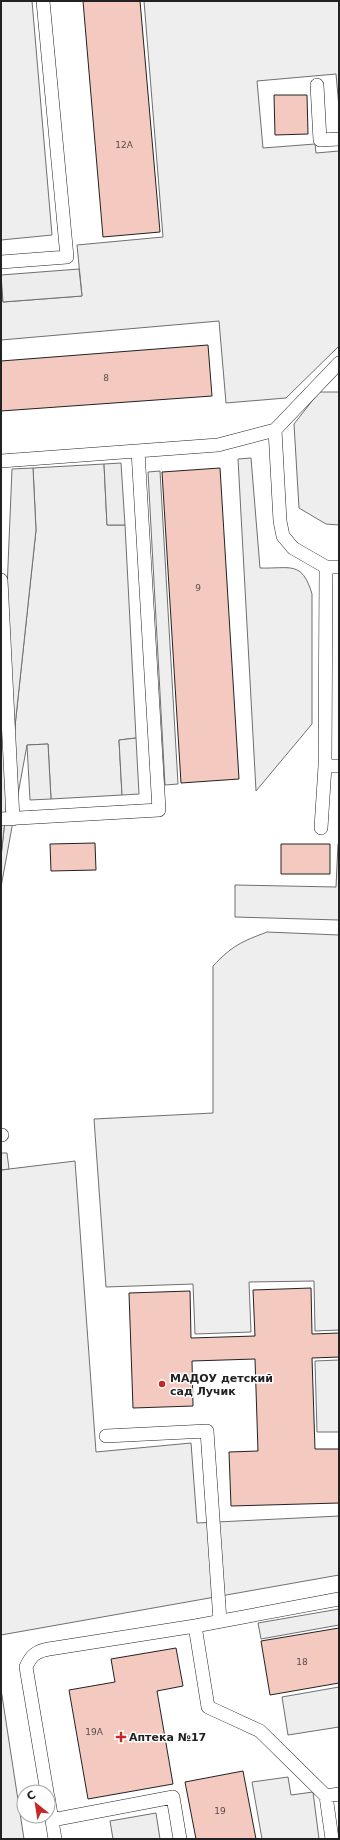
<svg xmlns="http://www.w3.org/2000/svg" width="340" height="1840" font-family="'DejaVu Sans',sans-serif">
<style>
.green{fill:#eee;stroke:#6f6f6f}
.parking{fill:#ededed;stroke:#6f6f6f}
.building{fill:#f3c9c0;stroke:#222}
.lines{fill:none;stroke-linecap:round;stroke-linejoin:round}
.lane-casing{stroke:#222;stroke-width:14}
.lane{stroke:#fff;stroke-width:13}
.poi-dot{fill:#c62828;stroke:#fff;stroke-width:1.5}
.labels{text-anchor:middle;stroke-width:3;stroke-linejoin:round;paint-order:stroke}
.number-label{font-size:9px;fill:#564c4a}
.poi-label{font-size:11px;font-weight:bold;fill:#222;stroke:#fff;text-anchor:start}
</style>
<rect width="100%" height="100%" fill="#fff"/>
<!-- green -->
<path class="green" d="M 1,1 L 32,1 L 52,235 L 1,240 Z
M 144,1 L 339,1 L 339,107 L 336,74 L 257,81 L 263,148 L 315,144 L 316,153 L 339,151 L 339,346 L 286,398 L 226,403 L 219,321 L 1,340 L 1,275 L 3,302 L 82,296 L 77,245 L 163,237 Z
M 319,392 L 339,392 L 339,525 L 326,524 L 299,508 L 294,424 Z
M 251,458 L 260,568 C 290,569 302,560 312,594 L 312,724 L 256,791 L 238,459 Z
M 104,464 L 107,525 L 125,525 L 136,738 L 119,740 L 122,795 L 51,799 L 48,744 L 27,745 L 1,887 L 1,857 L 36,530 L 33,468 Z
M 160,471 L 178,784 L 165,785 L 148,472 Z
M 338,844 L 339,844 L 339,920 L 235,917 L 235,885 L 336,887 Z
M 267,932 L 339,935 L 339,1330 L 315,1331 L 314,1281 L 249,1282 L 251,1332 L 195,1334 L 193,1284 L 106,1287 L 94,1119 L 213,1113 L 213,966 C 233,945 241,942 267,932 Z
M 75,1161 L 96,1452 L 191,1443 L 197,1523 L 339,1516 L 339,1575 L 1,1635 L 1,1170 Z
M 339,1360 L 339,1432 L 317,1432 L 315,1361 Z
M 339,1609 L 339,1625 L 261,1639 L 258,1623 Z
M 339,1687 L 339,1727 L 288,1735 L 282,1697 Z
M 1,1689 L 24,1839 L 1,1839 Z
M 288,1777 L 291,1795 L 313,1792 L 319,1839 L 262,1839 L 252,1782 Z
M 156,1813 L 160,1839 L 113,1839 L 110,1821 Z"/>
<!-- parking -->
<path class="parking" d="M 79,269 L 82,296 L 3,302 L 1,275 Z
M 121,463 L 125,525 L 107,525 L 104,464 Z
M 33,468 L 36,530 L 1,857 L 1,734 L 12,469 Z
M 136,738 L 139,794 L 122,795 L 119,740 Z
M 48,744 L 51,799 L 30,800 L 27,745 Z
M 1,1153 L 7,1153 L 9,1169 L 1,1170 Z"/>
<!-- building -->
<path class="building" d="M 83,1 L 140,1 L 160,232 L 103,237 Z
M 274,95 L 307,95 L 308,134 L 275,135 Z
M 208,345 L 212,396 L 1,411 L 1,361 Z
M 220,468 L 239,779 L 181,783 L 162,472 Z
M 95,843 L 96,870 L 51,871 L 50,844 Z
M 281,844 L 330,844 L 330,874 L 281,874 Z
M 311,1288 L 312,1334 L 339,1333 L 339,1357 L 312,1358 L 315,1449 L 339,1449 L 339,1503 L 231,1506 L 229,1452 L 258,1451 L 255,1359 L 192,1361 L 193,1406 L 133,1408 L 129,1293 L 190,1291 L 191,1338 L 255,1336 L 253,1290 Z
M 339,1628 L 339,1683 L 270,1695 L 261,1641 Z
M 176,1648 L 183,1686 L 157,1691 L 173,1784 L 88,1799 L 69,1690 L 115,1682 L 111,1659 Z
M 243,1771 L 256,1839 L 196,1839 L 185,1782 Z"/>
<g class="lines">
<!-- lane casing -->
<g class="lane-casing">
<path id="lane" d="M 317,85 L 320,140 L 339,139
M 1,262 L 67,257 L 43,1
M 275,430 L 280,521 L 283,536 L 293,548 L 326,567 L 339,567
M 1,461 L 218,445 L 275,430 L 339,363
M 1,580 L 13,819
M 325,766 L 339,766
M 1,819 L 159,810 L 138,451
M 321,828 L 325,766 L 326,567
M 1,1135 L 2,1135
M 106,1436 L 207,1431 L 220,1621
M 195,1626 L 208,1707 L 260,1731 L 326,1796 L 339,1794
M 47,1792 L 26,1667 C 31,1655 37,1651 49,1649 L 195,1626 L 339,1599
M 48,1796 L 55,1839
M 326,1796 L 332,1839
M 52,1820 L 173,1797 L 180,1839"/>
</g>
<!-- lane -->
<use href="#lane" class="lane"/>
</g>
<!-- markers -->
<g class="poi-dot">
<circle cx="162" cy="1384" r="4"/>
<path d="M119 1731h4v4h4v4h-4v4h-4v-4h-4v-4h4z"/>
</g>
<g class="labels">
<!-- number labels -->
<g class="number-label">
<text x="124" y="148">12А</text>
<text x="106" y="381">8</text>
<text x="198" y="591">9</text>
<text x="302" y="1665">18</text>
<text x="94" y="1735">19А</text>
<text x="220" y="1814">19</text>
</g>
<!-- poi labels -->
<g class="poi-label">
<text x="170" y="1382">МАДОУ детский<tspan x="170" dy="13">сад Лучик</tspan></text>
<text x="129" y="1741">Аптека №17</text>
</g>
</g>
<!-- border -->
<rect width="340" height="1840" fill="none" stroke="#222222" stroke-width="4"/>
<!-- north arrow -->
<g transform="translate(36 1804) rotate(330)"><circle r="19" fill="#ffffff" stroke="#a7a7a7"/>
<path d="M0-3L7 15L0 10L-7 15Z" fill="#c62828"/>
<text y="-6" font-size="11" font-weight="bold" text-anchor="middle" fill="#222222">С</text>
</g>
</svg>
